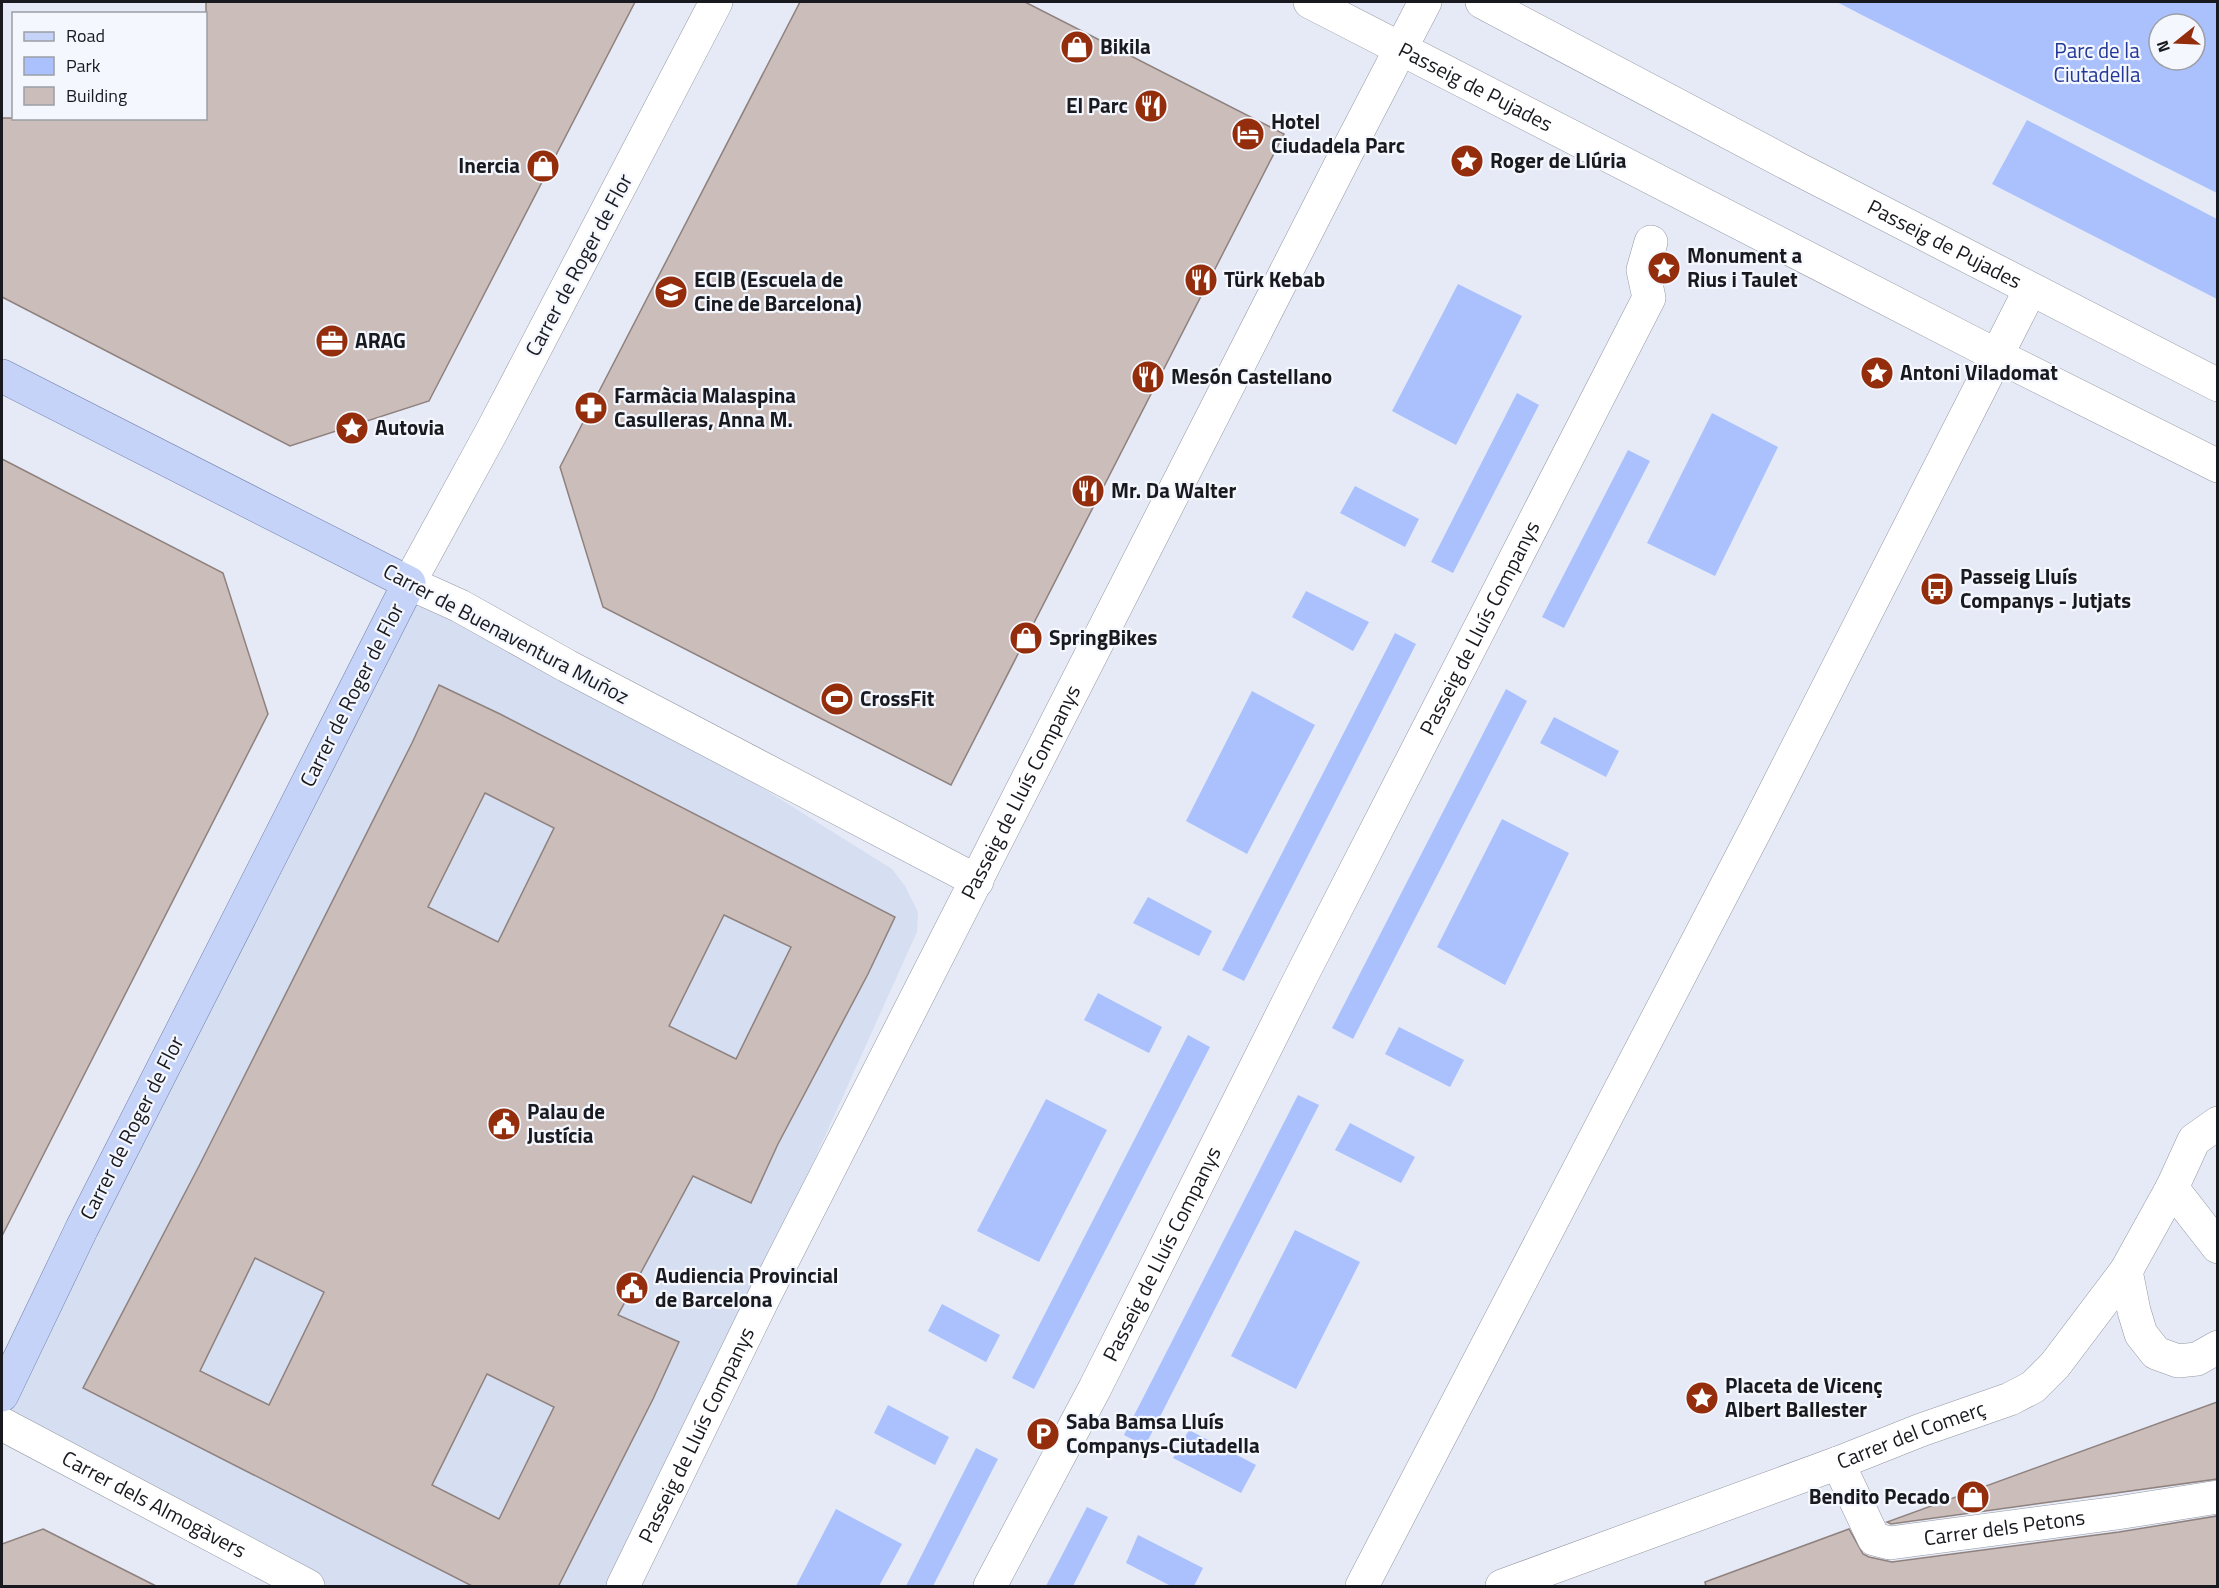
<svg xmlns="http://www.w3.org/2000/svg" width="2219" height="1588" font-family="'Titillium Web',sans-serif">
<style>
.built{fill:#d6def1}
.green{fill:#aac1fe;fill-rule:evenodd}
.building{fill:#cbbdb9;stroke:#8e817e;stroke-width:1.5;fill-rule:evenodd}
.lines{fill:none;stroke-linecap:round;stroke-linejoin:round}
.minor-casing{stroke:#9498a3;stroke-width:34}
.major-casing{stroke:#707faa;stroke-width:34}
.minor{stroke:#fff;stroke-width:33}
.major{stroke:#c5d3f9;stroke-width:33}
.labels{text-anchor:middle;stroke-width:4.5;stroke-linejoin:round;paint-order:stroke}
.poi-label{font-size:21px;font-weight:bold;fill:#191a1f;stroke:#f4f7fe;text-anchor:start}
.park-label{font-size:21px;fill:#223797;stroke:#f4f7fe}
.street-label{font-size:21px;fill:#191a1f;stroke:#f4f7fe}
</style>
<rect width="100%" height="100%" fill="#e5eaf6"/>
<!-- built -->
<path class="built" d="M 409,583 L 567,666 L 892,869 L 905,886 L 918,912 L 917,932 L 622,1586 L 308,1586 L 2,1424 Z"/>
<!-- green -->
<path class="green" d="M 1837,2 L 2217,2 L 2217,193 L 1860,14 ZM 2159,24 L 2195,24 L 2195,60 L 2159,60 Z
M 2027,120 L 2217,219 L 2217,299 L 1992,184 Z
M 1458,284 L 1522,316 L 1456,445 L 1392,411 Z
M 1517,393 L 1539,405 L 1453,573 L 1431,562 Z
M 1712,413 L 1778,447 L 1715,576 L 1647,543 Z
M 1628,450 L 1650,461 L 1564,628 L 1542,617 Z
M 1355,486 L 1419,519 L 1405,547 L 1340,513 Z
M 1306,591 L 1369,622 L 1353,651 L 1292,617 Z
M 1395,633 L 1416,644 L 1244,981 L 1222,970 Z
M 1506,689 L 1527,701 L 1353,1039 L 1332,1028 Z
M 1252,691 L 1315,725 L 1247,854 L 1186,821 Z
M 1554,717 L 1619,751 L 1606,777 L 1540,743 Z
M 1502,819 L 1569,853 L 1505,985 L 1437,947 Z
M 1148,897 L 1212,931 L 1199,956 L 1133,923 Z
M 1098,993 L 1162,1027 L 1149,1053 L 1084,1020 Z
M 1399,1027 L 1464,1060 L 1450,1087 L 1385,1054 Z
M 1188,1035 L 1210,1047 L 1034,1389 L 1012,1378 Z
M 1298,1095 L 1319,1105 L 1145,1446 L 1124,1435 Z
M 1046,1099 L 1107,1130 L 1039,1262 L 977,1231 Z
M 1350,1123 L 1415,1157 L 1401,1183 L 1335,1150 Z
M 1295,1230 L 1360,1262 L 1296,1389 L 1231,1356 Z
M 942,1304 L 1000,1335 L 986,1362 L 928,1331 Z
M 888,1405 L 949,1437 L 935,1465 L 874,1433 Z
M 1189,1430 L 1256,1465 L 1241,1493 L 1173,1458 Z
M 976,1448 L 998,1459 L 933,1586 L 906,1586 Z
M 1087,1507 L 1108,1517 L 1073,1586 L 1046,1586 Z
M 836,1509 L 902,1544 L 879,1586 L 796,1586 Z
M 1138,1535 L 1203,1568 L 1194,1586 L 1171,1586 L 1126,1563 Z"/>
<!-- building -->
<path class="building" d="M 206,2 L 635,2 L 429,401 L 290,446 L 2,297 L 2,118 L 206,118 Z
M 800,2 L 1025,2 L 1284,134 L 951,785 L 603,607 L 560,467 Z
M 2,459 L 223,573 L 268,714 L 2,1236 Z
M 439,685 L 500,714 L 895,917 L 868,974 L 778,1144 L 751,1203 L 693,1176 L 618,1315 L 679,1342 L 653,1399 L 558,1587 L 474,1587 L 83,1388 L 199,1166 L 412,743 ZM 485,793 L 554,828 L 498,942 L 428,907 ZM 724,915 L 791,947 L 736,1059 L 669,1026 ZM 255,1258 L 324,1292 L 269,1405 L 200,1371 ZM 487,1374 L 554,1407 L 499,1519 L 432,1485 Z
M 2217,1402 L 2217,1479 L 1891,1524 L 1887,1522 Z
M 2217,1516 L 2217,1587 L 1706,1587 L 1705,1582 L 1849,1529 L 1863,1554 L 1869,1557 L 1892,1562 L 2119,1532 Z
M 43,1529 L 158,1587 L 2,1587 L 2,1544 Z"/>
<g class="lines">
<!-- minor casing -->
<g class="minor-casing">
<g id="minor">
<path d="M 716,2 L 492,431 L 409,583 L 460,606 L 567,666 L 977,881"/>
<path id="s1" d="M 1310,2 L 1998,356 L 2218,466"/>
<path id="s2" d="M 1482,2 L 1798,169 L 2218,385"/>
<path d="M 2172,1188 L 2218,1247"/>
<path d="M 2126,1271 L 2134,1311 L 2141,1334 L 2156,1353 L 2178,1361 L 2197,1359 L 2218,1347"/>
<path id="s3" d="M 2,1424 L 308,1586"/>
<path id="s4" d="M 1838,1463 L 1874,1539 L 1890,1543 L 2117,1513 L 2218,1497"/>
<path id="s5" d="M 623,1586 L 764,1297 L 1348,150 L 1425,2"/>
<path id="s6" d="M 990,1586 L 1095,1388 L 1301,977 L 1649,298 L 1643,270 L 1651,242"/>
<path d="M 1362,1586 L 1757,827 L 2030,290"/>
<path id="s7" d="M 1502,1586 L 1838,1463 L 1921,1430 L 2010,1399 L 2033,1387 L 2055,1365 L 2126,1271 L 2172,1188 L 2194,1140 L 2218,1123"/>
</g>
</g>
<!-- major casing -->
<g class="major-casing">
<path id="major" d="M 2,376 L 409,583 L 82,1228 L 2,1395"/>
</g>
<!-- minor -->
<use href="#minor" class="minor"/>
<!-- major -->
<use href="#major" class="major"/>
</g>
<!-- icons -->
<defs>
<g id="shop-disc" transform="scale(1.725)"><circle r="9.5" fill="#942d0c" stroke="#f4f7fe"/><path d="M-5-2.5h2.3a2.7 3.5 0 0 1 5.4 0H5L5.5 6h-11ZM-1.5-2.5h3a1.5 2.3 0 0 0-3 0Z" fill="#fff"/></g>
<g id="restaurant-disc" transform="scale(1.725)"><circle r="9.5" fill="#942d0c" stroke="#f4f7fe"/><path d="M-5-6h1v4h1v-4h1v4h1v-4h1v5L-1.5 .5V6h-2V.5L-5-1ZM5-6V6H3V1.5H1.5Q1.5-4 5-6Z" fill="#fff"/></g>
<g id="hotel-disc" transform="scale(1.725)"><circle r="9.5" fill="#942d0c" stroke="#f4f7fe"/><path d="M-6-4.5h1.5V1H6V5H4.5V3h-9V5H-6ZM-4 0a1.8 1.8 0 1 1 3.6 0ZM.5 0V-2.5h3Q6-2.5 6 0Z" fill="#fff"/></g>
<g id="sight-disc" transform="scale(1.725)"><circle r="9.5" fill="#942d0c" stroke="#f4f7fe"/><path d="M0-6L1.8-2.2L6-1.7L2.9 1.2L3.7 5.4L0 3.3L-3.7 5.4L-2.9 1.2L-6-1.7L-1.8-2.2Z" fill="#fff"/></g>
<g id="school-disc" transform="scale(1.725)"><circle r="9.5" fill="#942d0c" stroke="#f4f7fe"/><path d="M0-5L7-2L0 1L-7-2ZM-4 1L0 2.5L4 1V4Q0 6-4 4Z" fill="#fff"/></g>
<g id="office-disc" transform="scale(1.725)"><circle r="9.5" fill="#942d0c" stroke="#f4f7fe"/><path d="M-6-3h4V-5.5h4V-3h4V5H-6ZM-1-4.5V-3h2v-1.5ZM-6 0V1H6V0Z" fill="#fff"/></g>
<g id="pharmacy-disc" transform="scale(1.725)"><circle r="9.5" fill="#942d0c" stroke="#f4f7fe"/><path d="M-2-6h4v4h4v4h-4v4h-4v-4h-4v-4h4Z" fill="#fff"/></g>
<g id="bus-disc" transform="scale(1.725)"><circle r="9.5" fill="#942d0c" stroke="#f4f7fe"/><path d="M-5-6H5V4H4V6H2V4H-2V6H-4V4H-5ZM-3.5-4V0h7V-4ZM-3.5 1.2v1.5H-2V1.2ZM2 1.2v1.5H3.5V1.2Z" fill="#fff"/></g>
<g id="stadium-disc" transform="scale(1.725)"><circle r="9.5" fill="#942d0c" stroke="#f4f7fe"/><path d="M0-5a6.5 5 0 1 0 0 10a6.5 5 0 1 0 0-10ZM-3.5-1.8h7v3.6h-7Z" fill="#fff"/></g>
<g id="civic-disc" transform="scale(1.725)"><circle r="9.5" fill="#942d0c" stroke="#f4f7fe"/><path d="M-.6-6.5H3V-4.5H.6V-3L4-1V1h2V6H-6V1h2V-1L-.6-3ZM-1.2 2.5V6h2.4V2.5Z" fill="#fff"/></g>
<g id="parking-disc" transform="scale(1.725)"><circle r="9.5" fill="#942d0c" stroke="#f4f7fe"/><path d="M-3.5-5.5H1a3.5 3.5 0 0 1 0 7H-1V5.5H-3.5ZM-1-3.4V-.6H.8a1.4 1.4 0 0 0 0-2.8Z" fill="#fff"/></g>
</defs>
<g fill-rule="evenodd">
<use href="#shop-disc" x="1077" y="47"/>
<use href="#restaurant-disc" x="1151" y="106"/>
<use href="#hotel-disc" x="1248" y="134"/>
<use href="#sight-disc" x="1467" y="161"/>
<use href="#shop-disc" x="543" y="166"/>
<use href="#sight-disc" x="1664" y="268"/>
<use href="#restaurant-disc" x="1201" y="280"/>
<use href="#school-disc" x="671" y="292"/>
<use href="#office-disc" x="332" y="341"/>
<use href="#sight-disc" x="1877" y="373"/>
<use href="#restaurant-disc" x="1148" y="377"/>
<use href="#pharmacy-disc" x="591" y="408"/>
<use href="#sight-disc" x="352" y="428"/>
<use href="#restaurant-disc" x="1088" y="491"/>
<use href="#bus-disc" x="1937" y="589"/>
<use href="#shop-disc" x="1026" y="638"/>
<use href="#stadium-disc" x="837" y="699"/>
<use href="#civic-disc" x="504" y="1124"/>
<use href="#civic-disc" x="632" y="1288"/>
<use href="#sight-disc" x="1702" y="1398"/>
<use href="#parking-disc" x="1043" y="1434"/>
<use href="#shop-disc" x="1973" y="1497"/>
</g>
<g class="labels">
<!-- poi labels -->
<g class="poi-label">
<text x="1100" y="54">Bikila</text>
<text x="1128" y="113" text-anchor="end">El Parc</text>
<text x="1271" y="129">Hotel<tspan x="1271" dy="24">Ciudadela Parc</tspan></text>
<text x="1490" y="168">Roger de Llúria</text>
<text x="520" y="173" text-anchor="end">Inercia</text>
<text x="1687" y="263">Monument a<tspan x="1687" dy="24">Rius i Taulet</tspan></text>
<text x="694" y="287">ECIB (Escuela de<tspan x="694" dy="24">Cine de Barcelona)</tspan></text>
<text x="1224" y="287">Türk Kebab</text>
<text x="355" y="348">ARAG</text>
<text x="1900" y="380">Antoni Viladomat</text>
<text x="1171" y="384">Mesón Castellano</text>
<text x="614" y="403">Farmàcia Malaspina<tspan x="614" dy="24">Casulleras, Anna M.</tspan></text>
<text x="375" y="435">Autovia</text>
<text x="1111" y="498">Mr. Da Walter</text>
<text x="1960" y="584">Passeig Lluís<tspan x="1960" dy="24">Companys - Jutjats</tspan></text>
<text x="1049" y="645">SpringBikes</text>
<text x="860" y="706">CrossFit</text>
<text x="527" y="1119">Palau de<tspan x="527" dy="24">Justícia</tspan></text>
<text x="655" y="1283">Audiencia Provincial<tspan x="655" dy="24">de Barcelona</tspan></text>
<text x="1725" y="1393">Placeta de Vicenç<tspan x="1725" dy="24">Albert Ballester</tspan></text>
<text x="1066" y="1429">Saba Bamsa Lluís<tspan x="1066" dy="24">Companys-Ciutadella</tspan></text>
<text x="1950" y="1504" text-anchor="end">Bendito Pecado</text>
</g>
<!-- park labels -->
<g class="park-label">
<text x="2097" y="58">Parc de la<tspan x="2097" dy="24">Ciutadella</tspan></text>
</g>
<!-- street labels -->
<g class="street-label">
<text dy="7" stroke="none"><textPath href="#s1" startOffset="186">Passeig de Pujades</textPath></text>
<text dy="7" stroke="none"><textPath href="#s2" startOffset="522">Passeig de Pujades</textPath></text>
<text transform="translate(579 265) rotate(-62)" y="7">Carrer de Roger de Flor</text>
<text dy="7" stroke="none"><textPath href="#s6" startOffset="1076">Passeig de Lluís Companys</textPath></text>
<text transform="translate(506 634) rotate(28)" y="7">Carrer de Buenaventura Muñoz</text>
<text transform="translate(352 695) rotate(-63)" y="7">Carrer de Roger de Flor</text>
<text dy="7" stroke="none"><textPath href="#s5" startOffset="888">Passeig de Lluís Companys</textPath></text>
<text transform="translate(132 1128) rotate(-63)" y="7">Carrer de Roger de Flor</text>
<text dy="7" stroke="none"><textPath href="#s6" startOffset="374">Passeig de Lluís Companys</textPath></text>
<text dy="7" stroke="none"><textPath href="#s5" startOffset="168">Passeig de Lluís Companys</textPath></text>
<text dy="7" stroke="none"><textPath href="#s7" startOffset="436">Carrer del Comerç</textPath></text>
<text dy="7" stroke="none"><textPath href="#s3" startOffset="172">Carrer dels Almogàvers</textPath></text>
<text dy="7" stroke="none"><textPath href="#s4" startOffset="216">Carrer dels Petons</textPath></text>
</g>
</g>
<!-- border -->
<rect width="2219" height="1588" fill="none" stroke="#191a1f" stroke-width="6"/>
<!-- legend -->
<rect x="12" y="12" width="195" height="108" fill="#f4f7fe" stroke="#9c9fa5" stroke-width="1.5"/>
<rect x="24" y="32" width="30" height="9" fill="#c5d3f9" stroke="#9c9fa5" stroke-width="1.5"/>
<text x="66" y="42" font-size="18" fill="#191a1f">Road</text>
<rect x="24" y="57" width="30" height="18" fill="#aac1fe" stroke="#9c9fa5" stroke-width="1.5"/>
<text x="66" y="72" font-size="18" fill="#191a1f">Park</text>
<rect x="24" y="87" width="30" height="18" fill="#cbbdb9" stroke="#9c9fa5" stroke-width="1.5"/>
<text x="66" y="102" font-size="18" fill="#191a1f">Building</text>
<!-- north arrow -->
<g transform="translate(2177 42) rotate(252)"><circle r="28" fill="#f4f7fe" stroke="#9c9fa5" stroke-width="1.5"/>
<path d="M0-4.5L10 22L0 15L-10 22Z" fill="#942d0c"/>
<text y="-9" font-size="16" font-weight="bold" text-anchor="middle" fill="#191a1f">N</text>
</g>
</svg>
